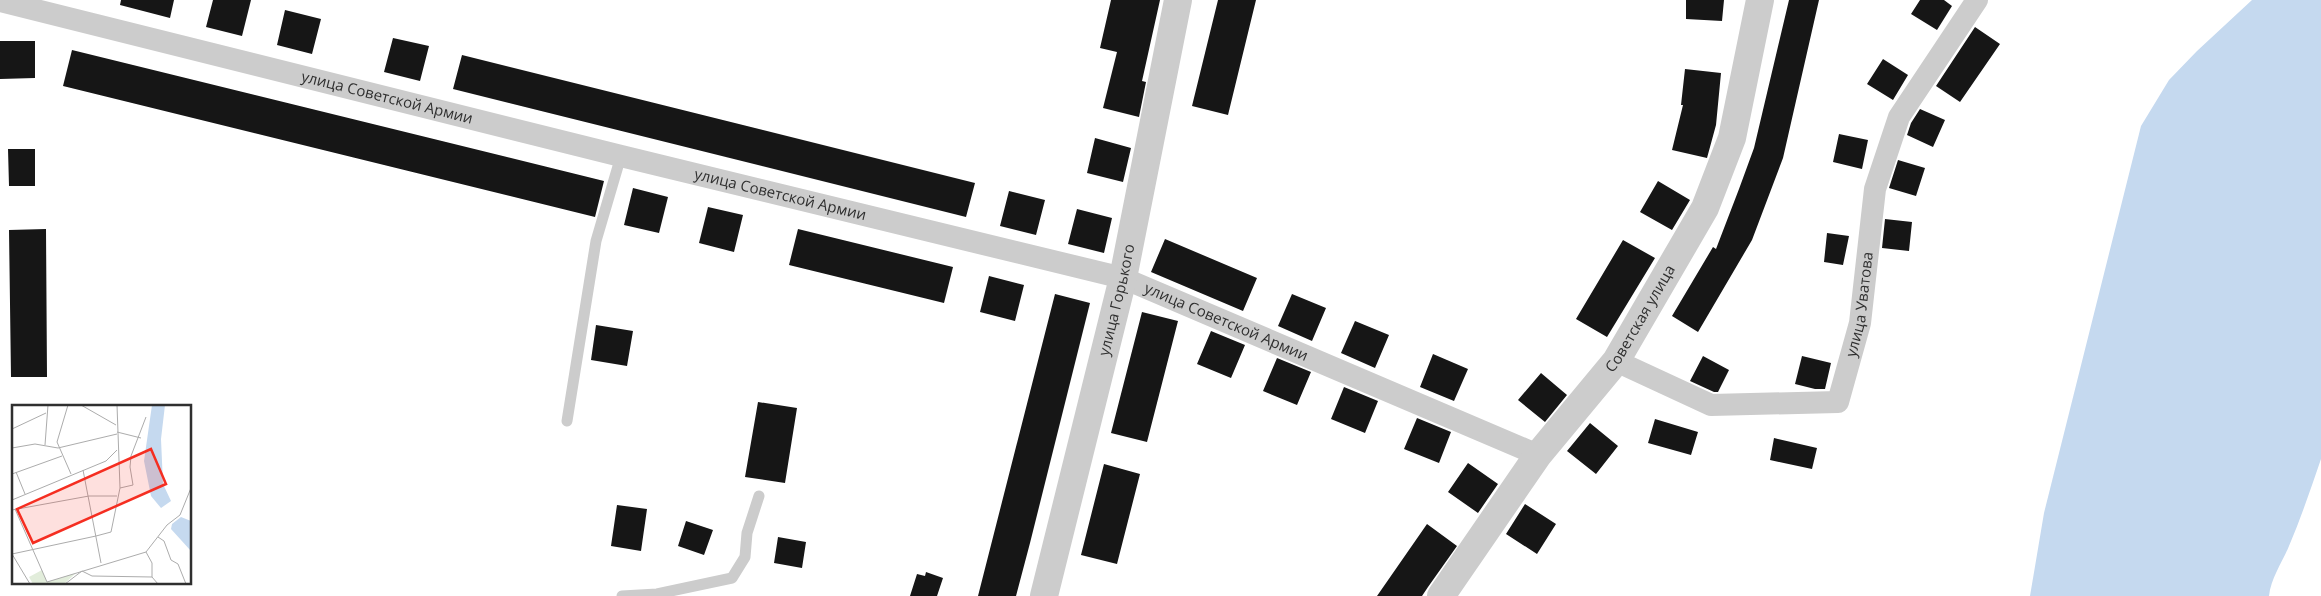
<svg xmlns="http://www.w3.org/2000/svg" width="2321" height="596" font-family="'Open Sans',sans-serif">
<style>
.water{fill:#c5d9ef}
.building{fill:#161616}
.lines{fill:none;stroke-linecap:round;stroke-linejoin:round}
.service{stroke:#ccc;stroke-width:11}
.minor{stroke:#ccc;stroke-width:22}
.tertiary{stroke:#ccc;stroke-width:28}
.labels{text-anchor:middle;stroke-width:5;stroke-linejoin:round;paint-order:stroke}
.street-label{font-size:15px;fill:#2f2f2f;stroke:#fff}
.inset-road{fill:none;stroke:#acacac;stroke-width:1}
.view{fill:#f52e21;fill-opacity:0.15;stroke:#f52e21;stroke-width:2.5}
.inset-edge{fill:none;stroke:#2f2f2f;stroke-width:2.5}
</style>
<rect width="100%" height="100%" fill="#fff"/>
<!-- water -->
<path class="water" d="M 2252,0 L 2321,0 L 2321,459 C 2311,488 2301,518 2289,546 C 2282,563 2271,578 2269,596 L 2030,596 L 2044,513 L 2141,126 L 2169,80 L 2197,51 Z"/>
<!-- building -->
<path class="building" d="M 121,0 L 174,0 L 170,18 L 120,5 Z
M 213,0 L 251,0 L 242,36 L 206,27 Z
M 1111,0 L 1160,0 L 1142,81 L 1146,82 L 1139,117 L 1103,108 L 1117,52 L 1100,48 Z
M 1218,0 L 1256,0 L 1228,115 L 1192,106 Z
M 1686,0 L 1724,0 L 1722,21 L 1686,19 Z
M 1789,0 L 1819,0 L 1783,158 L 1752,240 L 1698,332 L 1672,316 L 1713,247 L 1716,249 L 1739,189 L 1754,148 Z
M 1920,0 L 1944,0 L 1952,6 L 1937,30 L 1911,14 Z
M 285,10 L 321,19 L 312,54 L 277,45 Z
M 1975,27 L 2000,44 L 1960,102 L 1936,86 Z
M 393,38 L 429,46 L 420,81 L 384,72 Z
M 0,41 L 35,41 L 35,78 L 0,79 Z
M 72,50 L 604,181 L 595,217 L 63,86 Z
M 462,55 L 975,183 L 966,217 L 453,89 Z
M 1883,59 L 1908,75 L 1893,100 L 1867,84 Z
M 1685,69 L 1721,73 L 1716,125 L 1707,158 L 1672,150 L 1683,105 L 1681,105 Z
M 1920,109 L 1945,120 L 1933,147 L 1907,135 L 1911,123 Z
M 1839,134 L 1868,140 L 1862,169 L 1833,162 Z
M 1095,138 L 1131,148 L 1123,182 L 1087,173 Z
M 8,149 L 35,149 L 35,186 L 9,186 Z
M 1898,160 L 1925,168 L 1916,196 L 1889,188 Z
M 1658,181 L 1690,200 L 1672,230 L 1640,212 Z
M 633,188 L 668,197 L 659,233 L 624,225 Z
M 1009,191 L 1045,200 L 1036,235 L 1000,226 Z
M 708,207 L 743,215 L 734,252 L 699,243 Z
M 1077,209 L 1112,218 L 1104,253 L 1068,244 Z
M 1885,219 L 1912,222 L 1909,251 L 1882,248 Z
M 46,229 L 47,377 L 11,377 L 9,230 Z
M 798,229 L 953,267 L 944,303 L 789,265 Z
M 1827,233 L 1849,236 L 1843,265 L 1824,262 Z
M 1165,239 L 1257,278 L 1243,311 L 1151,272 Z
M 1623,240 L 1655,258 L 1607,337 L 1576,319 Z
M 989,276 L 1024,285 L 1015,321 L 980,312 Z
M 1055,294 L 1090,303 L 1030,543 L 1016,596 L 978,596 Z
M 1292,294 L 1326,308 L 1312,341 L 1278,326 Z
M 1142,312 L 1178,321 L 1147,442 L 1111,433 Z
M 1355,321 L 1389,335 L 1375,368 L 1341,353 Z
M 596,325 L 633,331 L 627,366 L 591,360 Z
M 1211,331 L 1245,345 L 1231,378 L 1197,364 Z
M 1433,354 L 1468,369 L 1454,401 L 1420,387 Z
M 1703,356 L 1729,370 L 1718,392 L 1714,392 L 1690,381 Z
M 1802,356 L 1831,363 L 1825,389 L 1815,389 L 1795,384 Z
M 1277,358 L 1311,372 L 1297,405 L 1263,391 Z
M 1541,373 L 1567,395 L 1545,422 L 1518,400 Z
M 1344,387 L 1378,401 L 1365,433 L 1331,419 Z
M 758,402 L 797,408 L 785,483 L 745,477 Z
M 1417,418 L 1451,432 L 1439,463 L 1404,449 Z
M 1655,419 L 1698,432 L 1691,455 L 1648,443 Z
M 1590,423 L 1618,446 L 1596,474 L 1567,451 Z
M 1774,438 L 1817,448 L 1812,469 L 1770,460 Z
M 1468,463 L 1498,484 L 1478,513 L 1448,492 Z
M 1104,464 L 1140,474 L 1117,564 L 1081,555 Z
M 1525,504 L 1556,524 L 1537,554 L 1506,534 Z
M 617,505 L 647,509 L 641,551 L 611,546 Z
M 686,521 L 713,530 L 704,555 L 678,546 Z
M 1427,524 L 1457,546 L 1428,587 L 1422,596 L 1377,596 Z
M 778,537 L 806,542 L 802,568 L 774,563 Z
M 926,572 L 943,578 L 937,596 L 910,596 L 917,574 L 925,576 Z"/>
<g class="lines">
<!-- service -->
<path class="service" d="M 567,421 L 596,241 L 621,156
M 622,596 L 657,594 L 732,578 L 745,557 L 747,533 L 759,496"/>
<!-- minor -->
<g class="minor">
<path id="s1" d="M 0,1 L 621,156 L 1123,278 L 1538,455"/>
<path id="s2" d="M 1616,361 L 1711,405 L 1838,402 L 1860,323 L 1875,189 L 1899,117 L 1977,0"/>
</g>
<!-- tertiary -->
<g class="tertiary">
<path id="s3" d="M 1044,596 L 1123,278 L 1178,0"/>
<path id="s4" d="M 1441,596 L 1538,455 L 1616,361 L 1705,208 L 1732,138 L 1760,0"/>
</g>
</g>
<g class="labels">
<!-- street labels -->
<g class="street-label">
<text dy="5" stroke="none"><textPath href="#s1" startOffset="399">улица Советской Армии</textPath></text>
<text dy="5" stroke="none"><textPath href="#s1" startOffset="804">улица Советской Армии</textPath></text>
<text dy="5" stroke="none"><textPath href="#s3" startOffset="305">улица Горького</textPath></text>
<text dy="5" stroke="none"><textPath href="#s2" startOffset="332">улица Уватова</textPath></text>
<text dy="5" stroke="none"><textPath href="#s4" startOffset="342">Советская улица</textPath></text>
<text dy="5" stroke="none"><textPath href="#s1" startOffset="1269">улица Советской Армии</textPath></text>
</g>
</g>
<!-- overview -->
<g transform="translate(12 405)">
<rect width="179" height="179" fill="#fff"/>
<path d="M 30,165 L 35,177 L 64,168 L 52,179 L 21,179 L 17,172 Z" fill="#e2eddb"/>
<path d="M 140,0 L 153,0 L 149,34 L 151,79 L 159,96 L 149,103 L 139,91 L 132,56 ZM 169,112 L 179,116 L 179,146 L 159,124 L 160,119 Z" fill="#c5d9ef"/>
<path class="inset-road" d="M 56,0 L 45,37 L 59,69M 69,0 L 104,20M 0,24 L 34,8M 105,27 L 129,33M 33,40 L 36,0M 0,43 L 23,39 L 46,43 L 105,29M 71,65 L 89,158M 4,67 L 13,89M 0,69 L 50,51M 108,83 L 121,80 L 118,62 L 119,51 L 134,12M 0,95 L 94,56 L 105,45M 3,104 L 35,177 L 134,147M 0,105 L 77,91 L 105,91M 84,131 L 99,127 L 108,83 L 105,0M 146,132 L 152,136 L 159,155 L 166,159 L 174,179M 134,147 L 155,120 L 168,110 L 179,83M 134,147 L 140,158 L 140,172 L 146,179M 0,149 L 18,179M 0,149 L 84,131M 53,179 L 70,166 L 80,171 L 140,172"/>
<path class="view" d="M 139,44 L 154,79 L 21,138 L 5,104 Z"/>
<rect width="179" height="179" class="inset-edge"/>
</g>
</svg>
